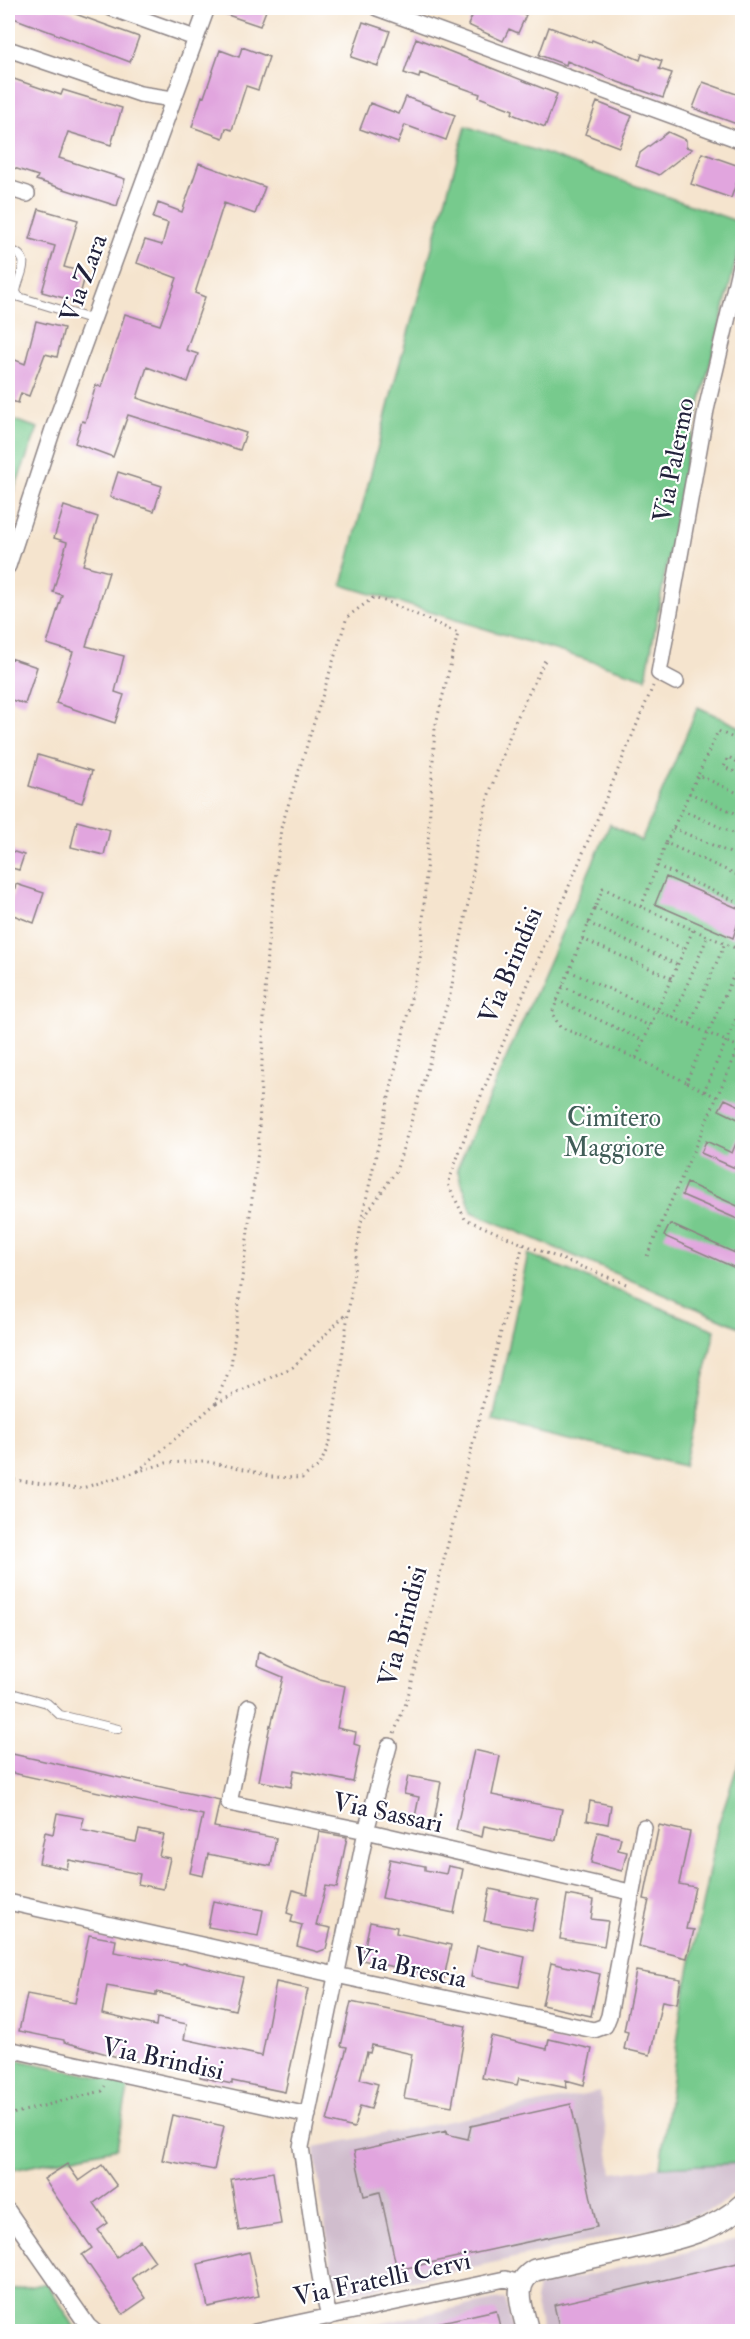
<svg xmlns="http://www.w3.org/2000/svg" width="750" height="2339" font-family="'IM FELL Double Pica',serif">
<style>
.industrial{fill:#d0bdcd}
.green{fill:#77ca8d;stroke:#4c7664;stroke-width:1.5}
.building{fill:#e1a5de}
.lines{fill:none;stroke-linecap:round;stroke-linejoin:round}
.service-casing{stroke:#8c8384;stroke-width:10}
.minor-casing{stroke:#8c8384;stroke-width:18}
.secondary-casing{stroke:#8c8384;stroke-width:24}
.path{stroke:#8c8384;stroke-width:3;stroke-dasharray:1.5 4.5;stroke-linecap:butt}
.service{stroke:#fff;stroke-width:8}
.minor{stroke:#fff;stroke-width:15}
.secondary{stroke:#fff;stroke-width:21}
.labels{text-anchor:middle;stroke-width:4.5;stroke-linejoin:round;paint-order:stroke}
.street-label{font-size:26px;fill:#22223b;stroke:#fff}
.park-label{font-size:26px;fill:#405d58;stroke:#fff}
</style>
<rect width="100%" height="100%" fill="#fff"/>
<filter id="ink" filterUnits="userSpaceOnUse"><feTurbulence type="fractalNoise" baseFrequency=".0167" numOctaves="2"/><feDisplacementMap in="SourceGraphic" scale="12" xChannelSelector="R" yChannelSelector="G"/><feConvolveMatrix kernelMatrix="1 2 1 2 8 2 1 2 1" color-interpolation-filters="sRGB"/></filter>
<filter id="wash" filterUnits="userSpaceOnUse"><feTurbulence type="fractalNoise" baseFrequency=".008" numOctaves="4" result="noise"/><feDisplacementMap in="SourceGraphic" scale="24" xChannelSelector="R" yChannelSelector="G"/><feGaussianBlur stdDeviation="1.35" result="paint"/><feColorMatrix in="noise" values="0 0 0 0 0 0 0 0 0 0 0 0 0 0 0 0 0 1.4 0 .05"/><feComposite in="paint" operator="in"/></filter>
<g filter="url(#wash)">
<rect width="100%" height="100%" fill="#f5e4ce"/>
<!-- industrial -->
<path class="industrial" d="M 600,2092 L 612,2173 L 660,2167 L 742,2163 L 742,2185 L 718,2207 L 665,2225 L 345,2295 L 333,2279 L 314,2147 Z
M 742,2239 L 742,2331 L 542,2331 L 535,2300 L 538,2287 Z
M 505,2299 L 513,2331 L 340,2332 L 494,2300 Z"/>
<!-- green -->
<path class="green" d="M 466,126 L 742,223 L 742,236 L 685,464 L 646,678 L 342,585 L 395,380 Z
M 8,418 L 38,428 L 9,503 L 8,503 Z
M 698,707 L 742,728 L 742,1328 L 472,1212 L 457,1169 L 610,824 L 641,841 Z
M 528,1254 L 715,1330 L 684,1466 L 493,1421 Z
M 742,1752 L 742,2163 L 660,2167 L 682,2007 L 718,1825 Z
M 8,2058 L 129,2083 L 117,2148 L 8,2171 Z
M 47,2283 L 77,2331 L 8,2331 L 8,2291 Z"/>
<g id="blocks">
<!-- building -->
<path class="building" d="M 8,8 L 59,8 L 139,37 L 130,62 L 8,16 Z
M 217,8 L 267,8 L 260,26 L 216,11 Z
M 476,8 L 508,8 L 526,15 L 518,33 L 509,29 L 503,41 L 468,25 Z
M 363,22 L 390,31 L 378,66 L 351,57 Z
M 549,27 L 591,42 L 592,40 L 640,60 L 642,54 L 662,61 L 659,69 L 672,73 L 663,98 L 618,82 L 567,61 L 566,65 L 539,55 Z
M 416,38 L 557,94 L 545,127 L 512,114 L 513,110 L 479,97 L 480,94 L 420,73 L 419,78 L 404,73 Z
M 242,47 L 269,57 L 258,90 L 246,86 L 232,130 L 226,128 L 223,138 L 192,127 L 202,96 L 204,97 L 220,50 L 239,57 Z
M 8,77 L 61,95 L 63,90 L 122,108 L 111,145 L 68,132 L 59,158 L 125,179 L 117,206 L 36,180 L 38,176 L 8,166 Z
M 703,82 L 742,96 L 742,126 L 693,108 Z
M 406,97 L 455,115 L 446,140 L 405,125 L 398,143 L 360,129 L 370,103 L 399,114 Z
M 597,102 L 632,116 L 619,147 L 585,134 Z
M 668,132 L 686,140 L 686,147 L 692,149 L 659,175 L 636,166 L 640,153 Z
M 702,153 L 742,167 L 731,198 L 691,184 Z
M 199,163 L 265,187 L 255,214 L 224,203 L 195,293 L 205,297 L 186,350 L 198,354 L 188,382 L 147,367 L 137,398 L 246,433 L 240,450 L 128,415 L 113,457 L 75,443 L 82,421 L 85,422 L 96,385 L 101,387 L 125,314 L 160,325 L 177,278 L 137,263 L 145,240 L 162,245 L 168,223 L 153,218 L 158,203 L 182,212 Z
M 39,209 L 78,220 L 64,267 L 86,273 L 78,302 L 42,292 L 55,246 L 30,239 Z
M 36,321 L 64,328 L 57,357 L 45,354 L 29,396 L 21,393 L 18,403 L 8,400 L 8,357 L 25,364 Z
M 118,472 L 162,486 L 154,511 L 110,497 Z
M 64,506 L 98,517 L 83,565 L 109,572 L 86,646 L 124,656 L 115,692 L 124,695 L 115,723 L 56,703 L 73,652 L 47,644 L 62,595 L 53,592 L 67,542 L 54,538 Z
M 10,658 L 37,667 L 25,704 L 8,699 L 8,666 Z
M 38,755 L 92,771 L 82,803 L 29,786 Z
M 77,821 L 110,830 L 104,855 L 71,847 Z
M 8,850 L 24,855 L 19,870 L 8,867 Z
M 666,877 L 742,910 L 733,938 L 655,904 Z
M 16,884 L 44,893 L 34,923 L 8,913 Z
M 725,1099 L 742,1107 L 742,1121 L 719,1110 Z
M 742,1129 L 742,1171 L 701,1153 L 706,1141 L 732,1153 Z
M 687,1183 L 742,1208 L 742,1221 L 682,1195 Z
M 670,1224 L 742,1256 L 742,1271 L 664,1236 Z
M 259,1652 L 320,1680 L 345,1686 L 337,1728 L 356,1732 L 354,1744 L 360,1746 L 353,1782 L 294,1770 L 291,1787 L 259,1781 L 270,1725 L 271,1726 L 283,1677 L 257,1666 Z
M 474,1750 L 500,1756 L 492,1795 L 562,1809 L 556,1840 L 484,1826 L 482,1837 L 456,1830 Z
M 8,1753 L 220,1800 L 214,1827 L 276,1838 L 271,1866 L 208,1854 L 203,1876 L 190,1873 L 203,1815 L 8,1772 Z
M 408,1776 L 441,1782 L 433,1826 L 414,1822 L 419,1797 L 404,1794 Z
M 590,1801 L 611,1805 L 608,1824 L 587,1820 Z
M 57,1813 L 84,1818 L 81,1830 L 136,1842 L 139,1830 L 164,1835 L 159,1856 L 170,1858 L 163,1889 L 138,1884 L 140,1874 L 69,1860 L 67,1869 L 39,1863 L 45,1832 L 53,1834 Z
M 659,1825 L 690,1832 L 679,1884 L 695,1887 L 686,1929 L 694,1930 L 687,1958 L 639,1946 L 649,1900 L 644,1899 Z
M 319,1832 L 347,1837 L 337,1888 L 326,1886 L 316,1925 L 331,1928 L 326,1949 L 318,1952 L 297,1946 L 302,1925 L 291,1922 L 293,1915 L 287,1913 L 293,1890 L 307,1894 Z
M 598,1832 L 621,1838 L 618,1850 L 627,1852 L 622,1871 L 591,1863 Z
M 390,1859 L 425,1866 L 425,1870 L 446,1874 L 448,1866 L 463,1869 L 454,1913 L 382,1898 Z
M 490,1889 L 538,1899 L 532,1930 L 484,1921 Z
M 567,1895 L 594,1900 L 591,1919 L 608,1921 L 604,1946 L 560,1939 Z
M 213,1901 L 263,1910 L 258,1936 L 208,1927 Z
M 370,1922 L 397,1927 L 396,1933 L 451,1945 L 444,1978 L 362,1960 Z
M 89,1935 L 116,1940 L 114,1952 L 182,1964 L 183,1963 L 243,1977 L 235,2010 L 156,1992 L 156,1995 L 107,1986 L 102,2014 L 156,2026 L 157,2018 L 187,2024 L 184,2039 L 262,2056 L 276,1982 L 308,1989 L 285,2092 L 232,2081 L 232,2084 L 200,2077 L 201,2071 L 128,2060 L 64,2042 L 64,2040 L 19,2031 L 27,1994 L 75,2003 Z
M 477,1946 L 525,1957 L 519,1987 L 471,1977 Z
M 551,1963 L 600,1974 L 591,2016 L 542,2005 Z
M 636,1971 L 681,1979 L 677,2004 L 662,2001 L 650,2055 L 624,2049 L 628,2032 L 624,2031 Z
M 351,2002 L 466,2026 L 452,2106 L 404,2098 L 412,2054 L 372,2045 L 370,2053 L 367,2052 L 360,2079 L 378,2084 L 371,2109 L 360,2106 L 354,2128 L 327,2121 L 347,2047 L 341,2046 Z
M 491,2036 L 547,2049 L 549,2039 L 592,2049 L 584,2085 L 566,2080 L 567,2088 L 519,2078 L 517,2085 L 482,2078 Z
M 571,2104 L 597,2227 L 397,2270 L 380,2192 L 364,2196 L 354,2151 L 447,2131 L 446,2134 L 468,2139 L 471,2126 Z
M 172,2115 L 224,2126 L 214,2170 L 162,2160 Z
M 67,2164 L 79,2181 L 102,2165 L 117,2186 L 94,2203 L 108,2223 L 98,2230 L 117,2257 L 140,2240 L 155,2261 L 132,2278 L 146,2298 L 123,2314 L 82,2255 L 92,2248 L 44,2179 Z
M 273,2172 L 281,2224 L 239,2231 L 231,2179 Z
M 249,2252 L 259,2296 L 208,2307 L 198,2264 Z
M 742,2262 L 742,2331 L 560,2331 L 554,2305 Z
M 496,2310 L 501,2331 L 423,2331 L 423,2326 Z"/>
</g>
</g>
<g filter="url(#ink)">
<use href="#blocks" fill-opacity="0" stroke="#8c8384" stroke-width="1.5"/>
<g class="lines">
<!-- service casing -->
<g class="service-casing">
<path id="service" d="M 8,249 C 35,258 19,272 16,292 L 19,297 L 94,320
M 8,1692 L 47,1703 L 60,1715 L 118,1729"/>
</g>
<!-- minor casing -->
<g class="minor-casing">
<path id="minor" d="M 111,8 L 195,38
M 377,8 L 742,141
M 8,49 L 140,94 L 173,99
M 8,188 L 27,194
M 8,566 L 53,429 L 207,8
M 676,682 L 659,673 L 706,410 L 742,257
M 249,1707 L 229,1803 L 366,1831 L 630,1892
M 8,1902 L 336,1975 L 594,2030 L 605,2026 L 609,2016 L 644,1827
M 8,2049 L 308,2115
M 8,2211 L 88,2326 L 95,2332
M 329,2317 L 320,2276 L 301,2147 L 366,1831 L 389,1746
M 255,2332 L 505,2279 L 521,2283"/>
</g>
<!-- secondary casing -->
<g class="secondary-casing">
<path id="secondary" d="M 528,2332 C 523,2308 510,2284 535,2270 C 566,2263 596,2256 627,2250 C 668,2240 710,2235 742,2205"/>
</g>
<!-- path -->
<path class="path" d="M 742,742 L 718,731 L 698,775 L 742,795
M 742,764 L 728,757 L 724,767 L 742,775
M 689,793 L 742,816
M 682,810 L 742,837
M 673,828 L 742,858
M 666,843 L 698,775
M 657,866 L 641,907 L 742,951
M 742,877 L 666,843 L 657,866 L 742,904
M 641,907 L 603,888 L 552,1013 L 560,1027 L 636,1058 L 693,930
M 594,908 L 684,949
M 588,923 L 678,965
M 582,939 L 672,978
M 742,957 L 686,1082 L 704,1091 L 742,1005
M 569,971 L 739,1047
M 562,986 L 650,1026
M 557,1000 L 644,1041
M 673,1017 L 708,936
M 690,1024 L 725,943
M 636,1058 L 686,1082
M 717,1097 L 742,1040
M 647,1256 L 717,1097 L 704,1091
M 626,1284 L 523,1244 L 465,1219 L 448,1184 L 470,1122 L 653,686
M 216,1403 L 293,1367 L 347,1313
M 138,1471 L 215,1404 L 231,1366 L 258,1151 L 267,952 L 281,828 L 347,617 L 373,598 L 388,602 L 458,633 L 435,728 L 421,954 L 361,1222
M 8,1479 L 79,1489 L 166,1463 L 203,1461 L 249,1470 L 271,1477 L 302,1478 L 320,1465 L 330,1442 L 361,1222 L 396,1171 L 450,995 L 470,893 L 476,851 L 488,797 L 514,724 L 546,658
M 394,1733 L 406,1703 L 424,1639 L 523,1244
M 8,2115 L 102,2091 L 105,2086"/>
<!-- service -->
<use href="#service" class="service"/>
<!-- minor -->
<use href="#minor" class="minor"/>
<!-- secondary -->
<use href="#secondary" class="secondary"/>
</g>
</g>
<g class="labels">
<!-- street labels -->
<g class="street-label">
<text transform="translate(83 278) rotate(-70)" y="9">Via Zara</text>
<text transform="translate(673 460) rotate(-79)" y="9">Via Palermo</text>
<text transform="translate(510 965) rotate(-67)" y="9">Via Brindisi</text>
<text transform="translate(402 1626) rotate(-75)" y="9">Via Brindisi</text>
<text transform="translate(388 1812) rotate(12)" y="9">Via Sassari</text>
<text transform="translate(410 1967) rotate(12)" y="9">Via Brescia</text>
<text transform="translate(163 2058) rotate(12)" y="9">Via Brindisi</text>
<text transform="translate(382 2278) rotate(-12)" y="9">Via Fratelli Cervi</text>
</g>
<!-- park labels -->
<g class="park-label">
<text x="614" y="1126">Cimitero<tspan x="614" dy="30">Maggiore</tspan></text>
</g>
</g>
<!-- margin -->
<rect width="750" height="2339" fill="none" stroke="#fff" stroke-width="30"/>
</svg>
